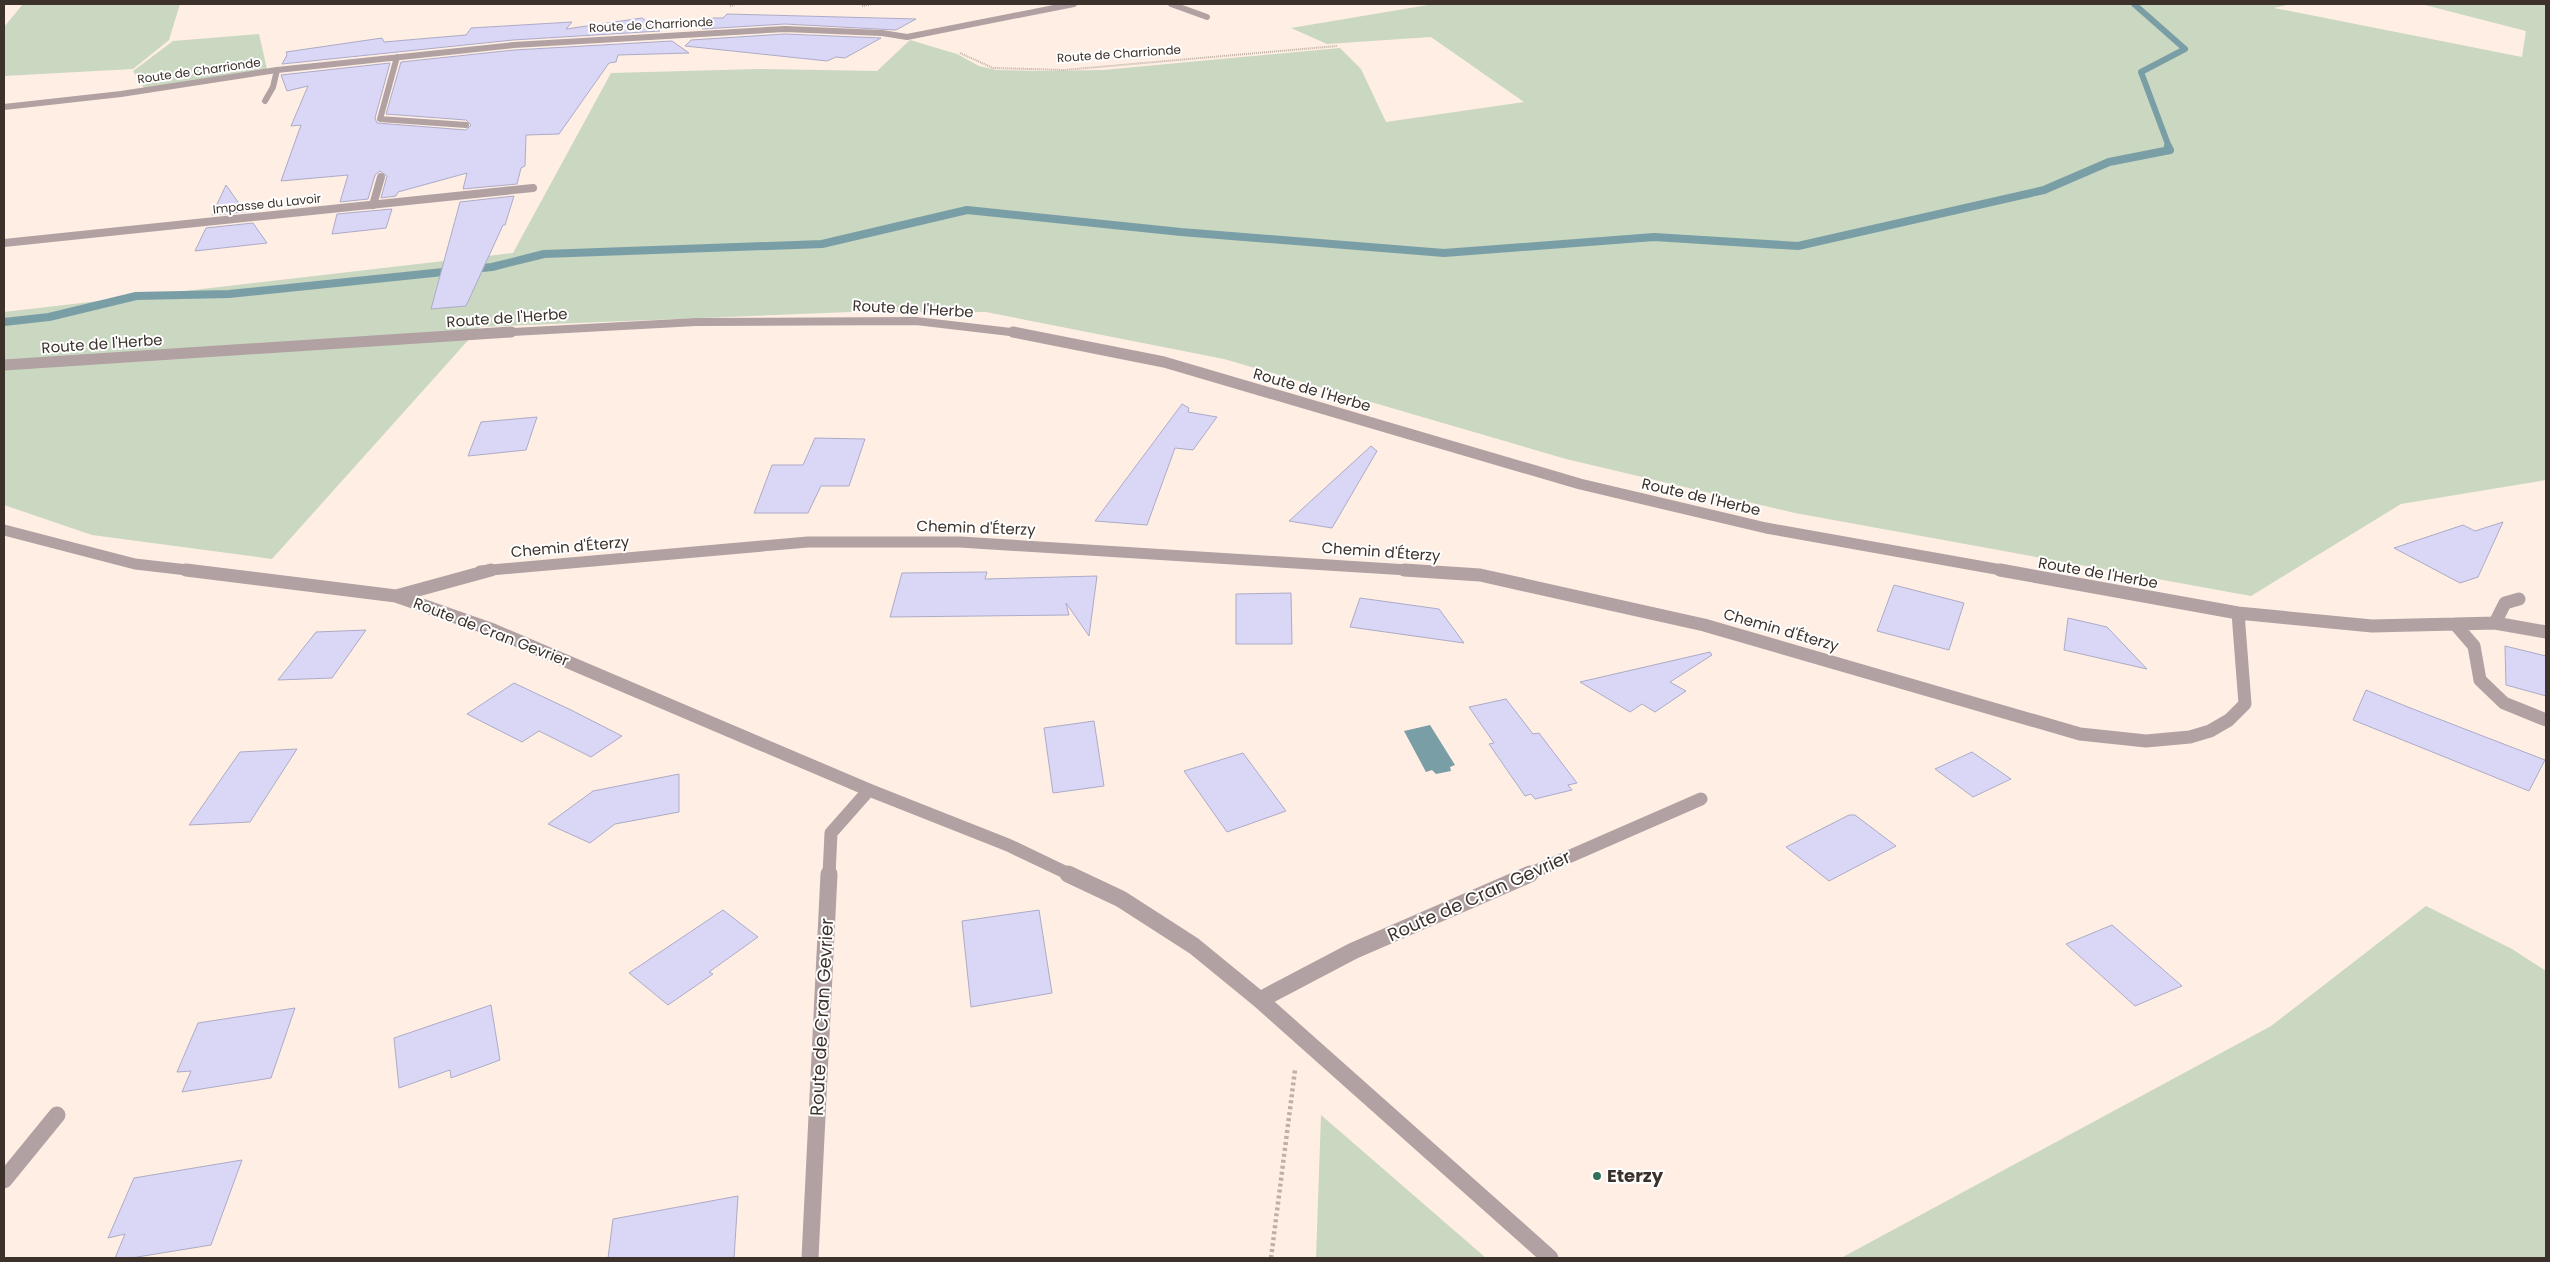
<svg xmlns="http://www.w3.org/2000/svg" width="2550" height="1262" font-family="Poppins,sans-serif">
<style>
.green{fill:#cad7c1}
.water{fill:#7a9ea6}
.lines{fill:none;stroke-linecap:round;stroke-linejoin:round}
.stream-far1{stroke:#7a9ea6;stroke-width:6}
.stream{stroke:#7a9ea6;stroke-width:8}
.building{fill:#d9d7f5;stroke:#acabc7}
.path-far1{stroke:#bfb0a6;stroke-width:2;stroke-dasharray:1 1;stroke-linecap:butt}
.path{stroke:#bfb0a6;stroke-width:4.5;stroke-dasharray:3 3;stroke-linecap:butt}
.service-far1{stroke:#b1a1a2;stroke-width:6}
.service{stroke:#b1a1a2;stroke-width:8}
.minor-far4{stroke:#b1a1a2;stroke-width:6}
.minor-far3{stroke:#b1a1a2;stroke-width:8}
.minor-far2{stroke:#b1a1a2;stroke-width:11}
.minor-far1{stroke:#b1a1a2;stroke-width:13}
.minor{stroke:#b1a1a2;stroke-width:17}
.poi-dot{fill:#32705c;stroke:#fff;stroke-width:2}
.labels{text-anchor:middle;stroke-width:4;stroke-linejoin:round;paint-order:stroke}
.far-street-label{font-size:12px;fill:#3d322b;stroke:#fff}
.street-label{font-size:15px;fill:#3d322b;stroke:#fff}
.near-street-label{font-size:18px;fill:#3d322b;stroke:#fff}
.near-poi-label{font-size:18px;font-weight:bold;fill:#3d322b;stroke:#fff;text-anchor:start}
</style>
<rect width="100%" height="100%" fill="#ffeee3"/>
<!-- green -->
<path class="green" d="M 23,4 L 180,4 L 169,40 L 133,69 L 4,76 L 4,27 Z
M 1434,4 L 2291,4 L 2274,8 L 2522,57 L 2526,31 L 2421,4 L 2546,4 L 2546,480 L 2401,504 L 2251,596 L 1795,513 L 1566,459 L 1224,359 L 986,312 L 850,312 L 480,327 L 272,559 L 92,535 L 4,505 L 4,312 L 513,253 L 611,73 L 758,69 L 877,71 L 910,40 L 957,54 L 979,66 L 996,70 L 1042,71 L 1103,70 L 1340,48 L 1361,69 L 1386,122 L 1524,102 L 1431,37 L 1327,44 L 1291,28 Z
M 259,34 L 267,69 L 144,88 L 133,71 L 173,41 Z
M 2426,906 L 2512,949 L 2546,971 L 2546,1258 L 1841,1258 L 2271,1026 Z
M 1321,1115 L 1486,1258 L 1316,1258 Z"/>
<!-- water -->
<path class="water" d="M 1430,725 L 1455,765 L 1450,767 L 1451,771 L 1436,774 L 1432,770 L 1426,772 L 1404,731 Z"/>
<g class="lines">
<!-- stream-far1 -->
<path class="stream-far1" d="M 2134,4 L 2185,49 L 2141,72 L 2169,147"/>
<!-- stream -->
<path class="stream" d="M 4,322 L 49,317 L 136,296 L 229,294 L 492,267 L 544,254 L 822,244 L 967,210 L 1181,232 L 1444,253 L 1654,237 L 1798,246 L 2044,190 L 2109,162 L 2170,150 L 2168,146"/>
</g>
<!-- building -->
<path class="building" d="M 727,14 L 916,19 L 896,30 L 785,24 L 702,29 L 713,18 L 723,18 Z
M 642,18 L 660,31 L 513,40 L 282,64 L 287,55 L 286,52 L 382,38 L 384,42 L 466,35 L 471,28 L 572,22 L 566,29 Z
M 785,34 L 881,38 L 845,58 L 836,57 L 827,61 L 685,46 L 691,40 Z
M 672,41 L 689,53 L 618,55 L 616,62 L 609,63 L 559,134 L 526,135 L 525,166 L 521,168 L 517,184 L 463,189 L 467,173 L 398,192 L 396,196 L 381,198 L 387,176 L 380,171 L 375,175 L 368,199 L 340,202 L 348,175 L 281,181 L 301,125 L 291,126 L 308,86 L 287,91 L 281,75 L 390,63 L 375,118 L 377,123 L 466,130 L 471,125 L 466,120 L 386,114 L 401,62 L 514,50 Z
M 226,185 L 245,212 L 212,215 Z
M 514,196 L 505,225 L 503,225 L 466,306 L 431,309 L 460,202 Z
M 392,209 L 386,228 L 332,234 L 337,214 Z
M 253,223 L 267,243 L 195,251 L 206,228 Z
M 1182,404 L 1189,408 L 1188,412 L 1217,417 L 1193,450 L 1175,448 L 1147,525 L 1095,521 Z
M 537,417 L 526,450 L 468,456 L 481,422 Z
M 815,438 L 865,439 L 849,486 L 821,486 L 808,513 L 754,513 L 772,465 L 803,465 Z
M 1371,446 L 1377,451 L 1332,528 L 1289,521 Z
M 2503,522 L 2478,577 L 2460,583 L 2394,548 L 2463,525 L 2475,531 Z
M 987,572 L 985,579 L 1097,576 L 1089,636 L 1066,603 L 1069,615 L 890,617 L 902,573 Z
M 1894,585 L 1964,603 L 1949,650 L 1877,631 Z
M 1291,593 L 1292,644 L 1236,644 L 1236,594 Z
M 1360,598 L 1439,609 L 1464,643 L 1350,627 Z
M 2068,618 L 2107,627 L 2147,669 L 2064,650 Z
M 366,630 L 332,678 L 278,680 L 316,632 Z
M 2505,646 L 2546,656 L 2546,696 L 2506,685 Z
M 1710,652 L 1712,655 L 1670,682 L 1686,691 L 1655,712 L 1642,704 L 1630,712 L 1580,682 Z
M 514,683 L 571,710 L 622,736 L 591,757 L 539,731 L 522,742 L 467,714 Z
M 2366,690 L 2413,709 L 2545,760 L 2529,791 L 2353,720 Z
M 1506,699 L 1533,734 L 1539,733 L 1577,783 L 1568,785 L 1572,790 L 1535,799 L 1531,794 L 1525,796 L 1489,744 L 1494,743 L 1469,707 Z
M 1094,721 L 1104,786 L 1053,793 L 1044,728 Z
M 297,749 L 250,822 L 189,825 L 240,752 Z
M 1972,752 L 2011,779 L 1973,797 L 1935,769 Z
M 1243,753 L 1286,811 L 1227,832 L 1184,771 Z
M 679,774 L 679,812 L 615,824 L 590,843 L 548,824 L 593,791 Z
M 1849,815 L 1855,815 L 1896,846 L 1829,881 L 1786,847 Z
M 723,910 L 758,937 L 709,972 L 713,974 L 668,1005 L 629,973 Z
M 1039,910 L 1052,993 L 971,1007 L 962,921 Z
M 2112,925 L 2182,986 L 2135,1006 L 2066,944 Z
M 491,1005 L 500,1060 L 451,1078 L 450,1070 L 399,1088 L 394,1038 Z
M 295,1008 L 271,1078 L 182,1092 L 191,1071 L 177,1072 L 198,1023 Z
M 242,1160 L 211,1245 L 131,1258 L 115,1258 L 125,1234 L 108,1238 L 134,1178 Z
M 738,1196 L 734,1258 L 608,1258 L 613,1219 Z"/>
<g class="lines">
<!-- path-far1 -->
<path class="path-far1" d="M 730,6 L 737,4
M 862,6 L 873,4
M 960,53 L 993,68 L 1064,70 L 1337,46"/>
<!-- path -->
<path class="path" d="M 1271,1258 L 1295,1070"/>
<!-- service-far1 -->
<path class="service-far1" d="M 1171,4 L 1207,17
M 265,101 L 273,87 L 277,70"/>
<!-- service -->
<path class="service" d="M 373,205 L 381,177"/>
<!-- minor-far4 -->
<path class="minor-far4" d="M 397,57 L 380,119 L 466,125
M 4,107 L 121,94 L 277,70 L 514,45 L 785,29 L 882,33 L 907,37 L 1074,4"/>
<!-- minor-far3 -->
<path class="minor-far3" d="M 4,243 L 533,188
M 492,333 L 696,322 L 916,321 L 1019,333"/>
<!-- minor-far2 -->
<path class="minor-far2" d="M 1013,332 L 1164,362 L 1580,484 L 1766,528 L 2007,571
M 4,365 L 511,332
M 4,530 L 135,564 L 196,571
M 480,571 L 808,542 L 960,542 L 1424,571"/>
<!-- minor-far1 -->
<path class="minor-far1" d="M 186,570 L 396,596 L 493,630 L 869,790 L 1008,845 L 1071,875
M 1404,570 L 1480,575 L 1704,625 L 2080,734 L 2146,741 L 2190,737 L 2210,731 L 2229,720 L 2245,704 L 2238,613
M 2000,570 L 2238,613 L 2372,626 L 2455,624 L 2474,646 L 2480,680 L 2504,703 L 2546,720
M 396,596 L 491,570
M 2495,623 L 2505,603 L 2519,599
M 2455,624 L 2495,623 L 2546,632
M 829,875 L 831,833 L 869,790
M 1527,875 L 1701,799"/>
<!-- minor -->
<path class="minor" d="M 1068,874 L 1121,899 L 1194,946 L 1260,1000 L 1550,1258
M 1260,1000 L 1353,951 L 1530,874
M 4,1180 L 57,1115
M 810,1258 L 829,874"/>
</g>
<!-- markers -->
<circle class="poi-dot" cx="1597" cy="1176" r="5"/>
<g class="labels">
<!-- far-street labels -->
<g class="far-street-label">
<text transform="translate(651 25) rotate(-3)" y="4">Route de Charrionde</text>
<text transform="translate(1119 54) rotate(-4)" y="4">Route de Charrionde</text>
<text transform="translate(199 71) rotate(-8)" y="4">Route de Charrionde</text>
<text transform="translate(267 204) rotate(-6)" y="4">Impasse du Lavoir</text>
</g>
<!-- street labels -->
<g class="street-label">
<text transform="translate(913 309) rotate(3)" y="5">Route de l'Herbe</text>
<text transform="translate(507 318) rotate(-4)" y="5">Route de l'Herbe</text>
<text transform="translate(102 344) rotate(-4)" y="5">Route de l'Herbe</text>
<text transform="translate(1312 390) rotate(16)" y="5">Route de l'Herbe</text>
<text transform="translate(1701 497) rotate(13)" y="5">Route de l'Herbe</text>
<text transform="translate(976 528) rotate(2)" y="5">Chemin d'Éterzy</text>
<text transform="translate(570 547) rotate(-5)" y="5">Chemin d'Éterzy</text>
<text transform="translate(1381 552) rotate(4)" y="5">Chemin d'Éterzy</text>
<text transform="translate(2098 573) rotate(10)" y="5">Route de l'Herbe</text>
<text transform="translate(1781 630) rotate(16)" y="5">Chemin d'Éterzy</text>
<text transform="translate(491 632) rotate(21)" y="5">Route de Cran Gevrier</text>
</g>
<!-- near-street labels -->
<g class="near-street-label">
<text transform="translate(1479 896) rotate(-24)" y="6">Route de Cran Gevrier</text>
<text transform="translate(822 1017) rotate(-87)" y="6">Route de Cran Gevrier</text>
</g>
<!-- near-poi labels -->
<g class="near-poi-label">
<text x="1607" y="1182">Eterzy</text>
</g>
</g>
<!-- border -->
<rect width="2550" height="1262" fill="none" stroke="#3d322b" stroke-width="10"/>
</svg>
